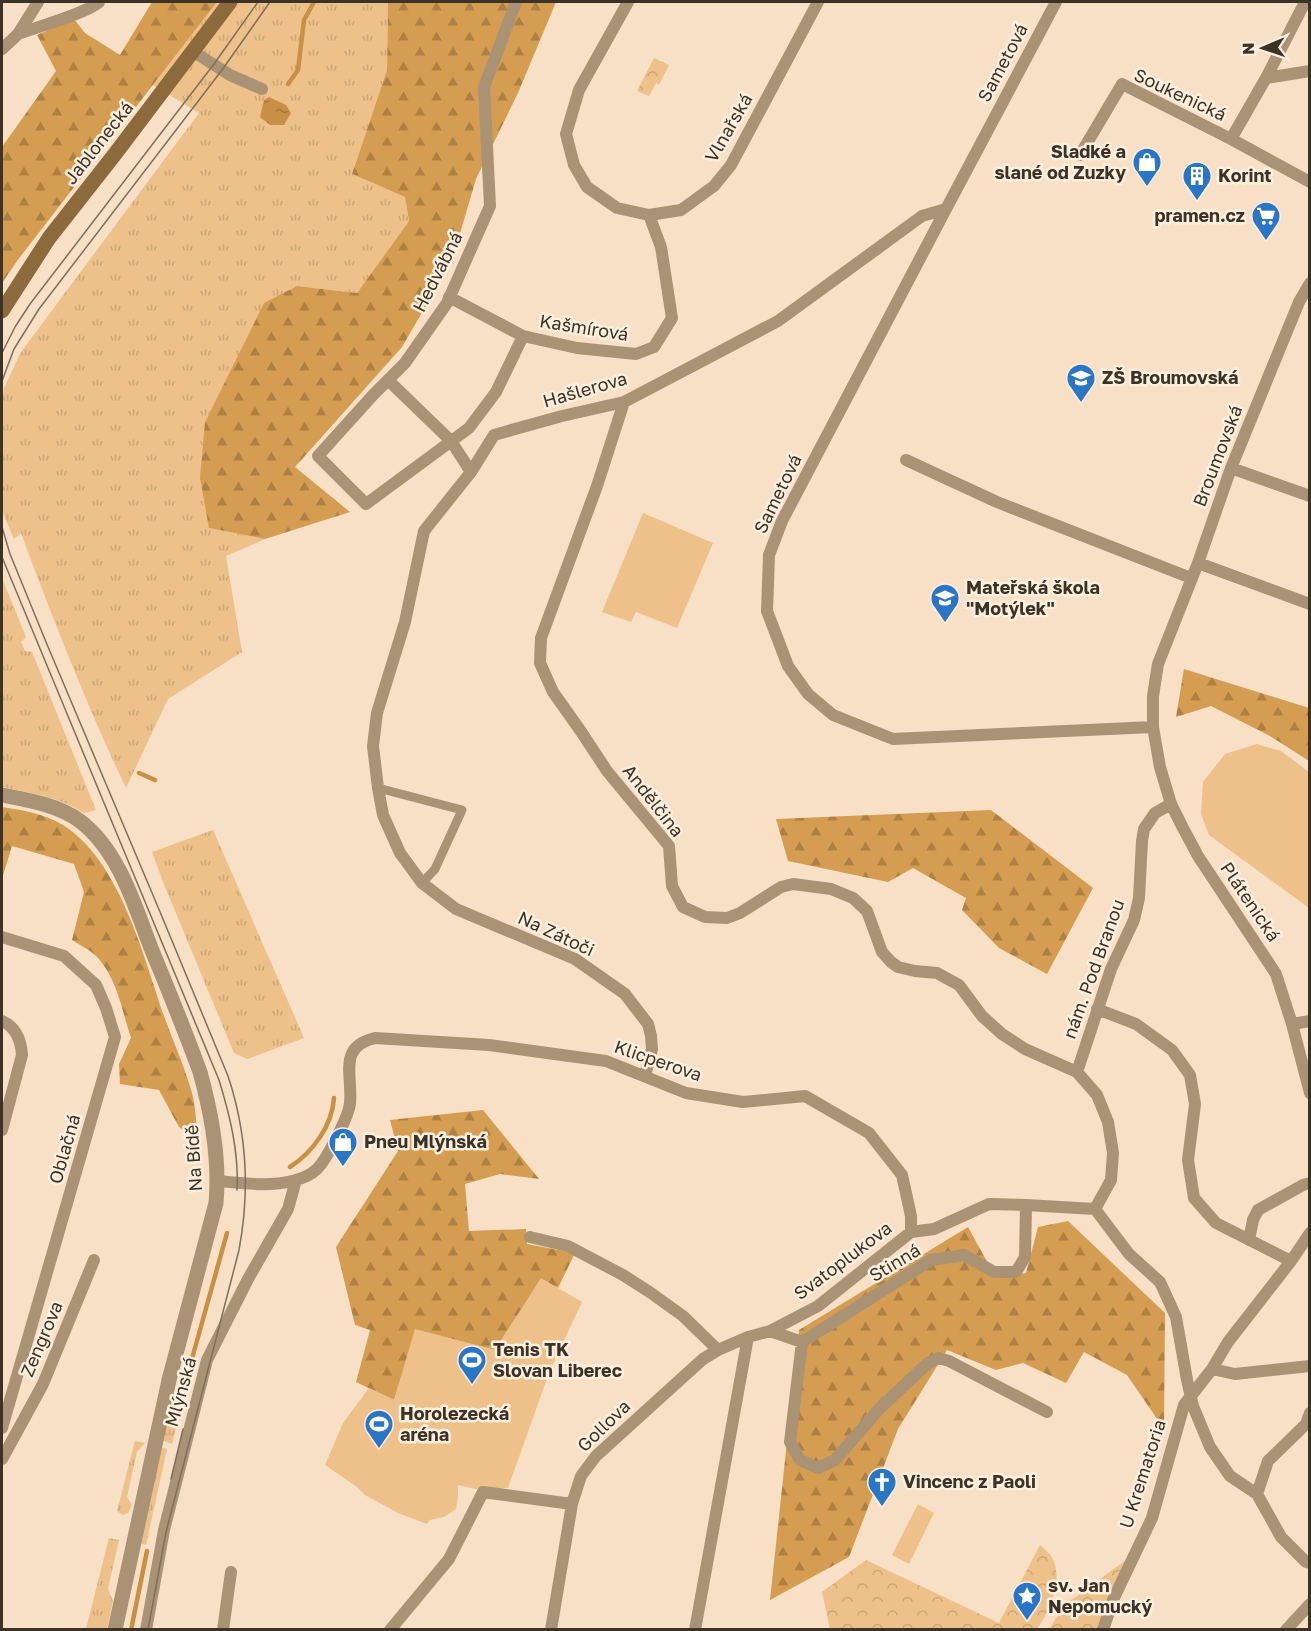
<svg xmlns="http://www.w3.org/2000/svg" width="1311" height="1631" font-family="'Golos Text',sans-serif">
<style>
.grass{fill:url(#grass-tufts)}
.forest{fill:url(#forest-firs)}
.park{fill:url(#park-crowns)}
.garden{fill:#edc189}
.water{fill:url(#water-ripples)}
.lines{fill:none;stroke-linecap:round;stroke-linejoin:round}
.stream{stroke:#c79044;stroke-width:4.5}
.pedestrian{stroke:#aa9274;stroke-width:9}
.minor{stroke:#aa9274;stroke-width:12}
.tertiary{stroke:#aa9274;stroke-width:15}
.secondary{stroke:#8d6a3b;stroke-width:15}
.tram{stroke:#7d6f5f;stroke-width:1.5}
.labels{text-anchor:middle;stroke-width:5;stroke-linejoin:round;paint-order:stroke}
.street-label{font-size:18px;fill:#3b3228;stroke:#fdefde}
.poi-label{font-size:18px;font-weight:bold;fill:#3b3228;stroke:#fdefde;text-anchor:start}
</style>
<defs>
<pattern id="grass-tufts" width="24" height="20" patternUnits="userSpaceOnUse" patternTransform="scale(1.5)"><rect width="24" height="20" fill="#edc189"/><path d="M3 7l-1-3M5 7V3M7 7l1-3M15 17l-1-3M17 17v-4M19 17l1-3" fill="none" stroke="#cca676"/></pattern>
<pattern id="forest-firs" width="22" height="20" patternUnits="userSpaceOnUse" patternTransform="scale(1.5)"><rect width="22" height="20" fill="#d49d51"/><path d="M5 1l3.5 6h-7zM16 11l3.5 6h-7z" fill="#ad8143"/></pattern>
<pattern id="park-crowns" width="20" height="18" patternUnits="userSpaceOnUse" patternTransform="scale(1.5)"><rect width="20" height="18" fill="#edc189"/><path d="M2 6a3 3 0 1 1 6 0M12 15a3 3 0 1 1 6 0" fill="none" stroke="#cca676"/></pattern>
<pattern id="water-ripples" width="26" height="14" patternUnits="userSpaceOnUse" patternTransform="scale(1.5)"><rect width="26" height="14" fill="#c79044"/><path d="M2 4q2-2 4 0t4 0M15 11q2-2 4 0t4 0" fill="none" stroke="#a37639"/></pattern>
</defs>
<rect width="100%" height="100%" fill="#f7e0c5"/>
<!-- grass -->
<path class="grass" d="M 217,2 L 388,2 L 387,70 L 352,174 L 405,197 L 409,221 L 357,293 L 297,286 L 264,304 L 205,422 L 209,528 L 265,539 L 226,556 L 242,652 L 168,699 L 126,788 C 88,708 56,627 25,544 L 21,533 L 14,539 L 4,516 L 2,506 L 2,401 L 4,388 L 21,352 L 199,113 L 153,85 Z
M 2,578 L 26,637 L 21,642 L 25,651 L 32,652 L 96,810 L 84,813 C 59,797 31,793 2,787 Z
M 213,830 L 304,1038 L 247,1059 L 234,1053 L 163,882 L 152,852 Z
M 168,1414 L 179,1417 L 172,1444 L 162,1440 Z
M 135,1441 L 145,1443 L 137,1452 L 127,1497 L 132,1505 L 128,1513 L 123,1515 L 117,1511 Z
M 161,1447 L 167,1449 L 146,1545 L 140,1543 Z
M 109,1538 L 119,1540 L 108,1589 L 113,1601 L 107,1629 L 86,1629 Z"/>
<!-- forest -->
<path class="forest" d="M 152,2 L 217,2 L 17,261 L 2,283 L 2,147 L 56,71 L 37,35 L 74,19 L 85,33 L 120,55 Z
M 388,2 L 556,2 L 518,93 L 476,179 L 452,261 L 402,347 L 295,467 L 350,512 L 265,539 L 209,528 L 200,478 L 205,422 L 264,303 L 297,286 L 357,293 L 409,221 L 405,197 L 352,174 L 387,70 Z
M 1184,669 L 1309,708 L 1309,761 L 1270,736 L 1211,706 L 1176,717 Z
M 2,807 C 22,810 45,814 63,825 C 120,861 143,955 164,1016 C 173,1041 185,1068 192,1093 C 196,1108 196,1124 198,1139 L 179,1127 L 159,1090 L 120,1084 L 119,1064 L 131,1038 C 123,1014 118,984 102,963 C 95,952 83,947 72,940 L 84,892 L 74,864 L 12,846 L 2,879 Z
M 991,810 L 1093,888 L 1047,974 L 999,948 L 962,910 L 966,898 L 913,868 L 888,882 L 788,861 L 776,819 Z
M 483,1110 L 539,1179 L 500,1174 L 465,1184 L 469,1231 L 526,1229 L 527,1244 L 575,1253 L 558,1288 L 541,1279 L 495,1350 L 416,1330 L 394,1400 L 356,1382 L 370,1330 L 355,1325 L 336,1247 L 398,1151 L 390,1120 Z
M 1068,1221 L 1165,1313 L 1164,1429 L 1127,1375 L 1084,1352 L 1066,1383 L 1023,1363 L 996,1370 L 947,1350 L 898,1429 L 849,1557 L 770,1600 L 799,1330 L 968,1227 L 996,1278 L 1026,1273 L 1038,1227 Z"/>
<!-- park -->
<path class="park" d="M 654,58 L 669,65 L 659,85 L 656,83 L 649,96 L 637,91 Z
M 1040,1545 C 1044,1549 1048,1552 1051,1556 C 1065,1578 1050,1611 1037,1629 L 830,1629 L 822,1592 L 866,1560 L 999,1623 Z
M 1126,1560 L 1099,1629 L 1049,1630 L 1063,1606 Z"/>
<!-- garden -->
<path class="garden" d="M 643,513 L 713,543 L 677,628 L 636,612 L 631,622 L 602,612 Z
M 1257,744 L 1281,751 L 1309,772 L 1309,908 L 1209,835 L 1201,814 L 1203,782 L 1225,754 Z
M 541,1278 L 582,1302 L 550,1370 L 508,1488 L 476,1489 L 458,1485 L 458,1496 L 456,1509 L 444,1517 L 430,1520 L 427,1524 L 398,1513 L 365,1495 L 357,1487 L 325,1465 L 343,1423 L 369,1388 L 394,1400 L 415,1329 L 495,1350 Z
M 918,1504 L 934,1513 L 909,1564 L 892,1555 Z"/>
<!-- water -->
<path class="water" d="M 269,97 L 286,105 L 291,113 L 284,125 L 270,125 L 260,117 L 264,100 Z"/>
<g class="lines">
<!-- stream -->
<path class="stream" d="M 288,84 L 298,70 L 304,20 L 314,2
M 139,773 L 155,780
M 290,1167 C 313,1152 332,1126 334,1098
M 188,1373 L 227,1233
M 131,1630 L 147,1551"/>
<!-- pedestrian -->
<path class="pedestrian" d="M 378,788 L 462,810 L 435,869 L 422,883"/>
<!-- minor -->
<path class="minor" d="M 516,2 L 484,87 L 490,206 L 447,303 L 405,363 L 373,395 L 318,456 L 366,504 L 469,428 L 496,392 L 523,336
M 628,2 L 579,90 L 566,134 L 574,165 L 587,187 L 617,208 L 649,215 L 681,210 L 714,186 L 731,165 L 818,2
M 1056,2 L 946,209 L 782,521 L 769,555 L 767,611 L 788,666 L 808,694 L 833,715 L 893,739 L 1153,727
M 18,34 C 37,27 87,13 99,2
M 2,49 L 18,34 L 38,2
M 194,52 L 230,75 L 262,89
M 1266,78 L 1310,71
M 1231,139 L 1266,78 L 1305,2
M 1080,155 L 1122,84 L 1231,139 L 1310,182
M 1310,283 L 1299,302 L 1231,468 L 1198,563 L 1158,664 L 1153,696 L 1153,727 L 1160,767 L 1171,804 L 1183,828 L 1198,856 L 1276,974 L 1292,1024 L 1310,1093
M 449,297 L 523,336 L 577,348 L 636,354 L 654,347 L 672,318 L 661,247 L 649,215
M 388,380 L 451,441 L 471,472
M 624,402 L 597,486 L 541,638 L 540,663 L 553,692 L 580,730 L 607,771 L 669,846 L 672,886 L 683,907 L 705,917 L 727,918 L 740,913 L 781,887 L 793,884 L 831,889 L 853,898 L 867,911 L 882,952 L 891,962 L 898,967 L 915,971 L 937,973 L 959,985 L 982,1016 L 1002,1034 L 1025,1049 L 1077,1072 L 1097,1095 L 1108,1122 L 1113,1153 L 1111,1180 L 1095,1209
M 906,460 L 997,502 L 1191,578
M 1231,468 L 1310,496
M 1198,563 L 1310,604
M 2,937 L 64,956 L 96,985 L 106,1008 L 115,1037 L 2,1428
M 1097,1009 L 1136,1024 L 1172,1050 L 1190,1075 L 1195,1104 L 1188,1160 L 1194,1198 L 1216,1223 L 1291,1261
M 2,1021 C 16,1027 21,1040 22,1055 L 2,1130
M 1292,1024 L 1310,1021
M 1077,1072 L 1111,969 L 1134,920 L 1139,898 L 1142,841 L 1144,829 L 1155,813 L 1171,804
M 645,1076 L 652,1049 L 651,1036 L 648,1024 L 625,994 L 575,959 L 456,909 L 422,883 L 400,853 L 383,815 L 378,788 L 373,746 L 377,713 L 405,622 L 424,531 L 471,472 L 494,435 L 562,416 L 624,402 L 778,321 L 922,216 L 946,209
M 218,1181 C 241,1183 270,1187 292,1181 C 301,1179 311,1175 317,1169 C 327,1159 349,1116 350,1103 C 353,1075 337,1047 375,1038 L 489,1045 L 606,1061 L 686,1093 L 743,1102 L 805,1096 L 869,1133 L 902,1175 L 911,1216 L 911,1232
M 530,1237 L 568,1246 L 623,1275 L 651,1293 L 683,1316 L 718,1350
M 1249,1240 L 1253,1220 L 1258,1210 L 1303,1185 L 1310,1183
M 770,1331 L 802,1342 L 790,1442 L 800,1460 L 818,1468 L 835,1460 L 880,1408 L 928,1363 L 939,1358 L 949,1361 L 1047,1412
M 802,1342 L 931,1260 L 964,1255 L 994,1272 L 1016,1272 L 1025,1257 L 1026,1205
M 1212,1369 L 1235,1374 L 1310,1366
M 1310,1413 L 1306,1424 L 1268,1461 L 1257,1494 L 1281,1537 L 1306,1562 L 1310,1563
M 2,1459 L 43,1384 L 94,1260
M 146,1630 L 164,1530 L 207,1360 L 248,1279 L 288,1209 L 296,1180
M 223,1630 L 231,1572
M 390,1630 L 449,1559 L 483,1492 L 572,1504
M 551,1630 L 572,1504 L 581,1476 L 596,1456 L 703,1359 L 718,1350 L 748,1337 L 770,1331 L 818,1306 L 911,1232 L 934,1229 L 989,1204 L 1026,1205 L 1095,1209 L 1129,1254 L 1160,1282 L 1176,1317 L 1187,1380 L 1193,1406 L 1210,1447 L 1230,1476 L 1257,1494
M 695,1630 L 748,1337
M 1103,1630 L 1113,1600 L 1152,1518 L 1184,1405 L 1212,1369 L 1228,1342 L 1291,1261 L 1310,1233
M 1286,1630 L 1310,1604"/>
<!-- tertiary -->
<path class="tertiary" d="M 2,795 C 28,800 58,805 80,821 C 119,851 134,904 151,948 C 168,989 185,1031 200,1072 C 212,1115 220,1159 216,1203 L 169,1380 L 115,1630"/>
<!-- secondary -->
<path class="secondary" d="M 2,311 L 49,238 L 115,154 L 230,2"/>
<!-- tram -->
<path class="tram" d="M 2,353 L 15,327 L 30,304 L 214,64 L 258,2
M 2,381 L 14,349 L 39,309 L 222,70 L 270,2
M 2,527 L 10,554 L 46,642 L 158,907 L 228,1076 C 247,1133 250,1191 239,1250 L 166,1532 L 148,1630
M 2,557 L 219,1080 C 230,1116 239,1152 237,1190
M 171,1479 L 183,1429"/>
</g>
<!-- icons -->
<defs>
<g id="shop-pin" transform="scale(1.5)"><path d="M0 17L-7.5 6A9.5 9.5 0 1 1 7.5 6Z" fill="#2a76c6" stroke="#fdefde"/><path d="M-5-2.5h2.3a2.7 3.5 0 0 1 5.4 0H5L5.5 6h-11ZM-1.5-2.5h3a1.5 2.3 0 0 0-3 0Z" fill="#fff"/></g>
<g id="building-pin" transform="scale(1.5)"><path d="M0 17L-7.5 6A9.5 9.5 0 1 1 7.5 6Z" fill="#2a76c6" stroke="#fdefde"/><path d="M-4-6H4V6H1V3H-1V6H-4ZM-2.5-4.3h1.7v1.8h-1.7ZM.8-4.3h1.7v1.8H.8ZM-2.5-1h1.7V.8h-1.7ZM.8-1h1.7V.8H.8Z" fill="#fff"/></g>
<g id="supermarket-pin" transform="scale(1.5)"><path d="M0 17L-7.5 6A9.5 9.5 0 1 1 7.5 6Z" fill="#2a76c6" stroke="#fdefde"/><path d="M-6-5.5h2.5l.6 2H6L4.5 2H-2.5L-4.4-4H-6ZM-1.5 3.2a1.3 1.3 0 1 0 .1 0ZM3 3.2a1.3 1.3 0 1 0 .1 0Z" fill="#fff"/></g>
<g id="school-pin" transform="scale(1.5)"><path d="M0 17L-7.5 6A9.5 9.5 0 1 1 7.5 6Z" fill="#2a76c6" stroke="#fdefde"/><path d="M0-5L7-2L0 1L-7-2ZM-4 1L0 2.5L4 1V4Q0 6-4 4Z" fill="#fff"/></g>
<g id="stadium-pin" transform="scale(1.5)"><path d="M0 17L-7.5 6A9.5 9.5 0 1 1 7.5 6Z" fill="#2a76c6" stroke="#fdefde"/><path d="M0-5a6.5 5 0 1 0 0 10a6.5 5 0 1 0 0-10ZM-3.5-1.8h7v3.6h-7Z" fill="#fff"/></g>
<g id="church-pin" transform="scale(1.5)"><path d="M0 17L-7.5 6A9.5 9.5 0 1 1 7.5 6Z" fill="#2a76c6" stroke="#fdefde"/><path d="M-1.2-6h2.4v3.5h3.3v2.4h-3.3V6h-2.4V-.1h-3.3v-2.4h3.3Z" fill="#fff"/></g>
<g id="sight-pin" transform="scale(1.5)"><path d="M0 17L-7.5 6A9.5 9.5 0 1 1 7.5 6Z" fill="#2a76c6" stroke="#fdefde"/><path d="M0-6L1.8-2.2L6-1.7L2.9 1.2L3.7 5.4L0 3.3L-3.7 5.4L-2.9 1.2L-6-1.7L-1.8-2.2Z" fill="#fff"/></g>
</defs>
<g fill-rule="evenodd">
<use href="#shop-pin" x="1147" y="162"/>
<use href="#building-pin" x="1197" y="176"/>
<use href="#supermarket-pin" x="1266" y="216"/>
<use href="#school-pin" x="1081" y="378"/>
<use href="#school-pin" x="945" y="598"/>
<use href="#shop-pin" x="343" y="1142"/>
<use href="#stadium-pin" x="472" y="1360"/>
<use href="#stadium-pin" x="379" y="1424"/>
<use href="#church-pin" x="882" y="1482"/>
<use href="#sight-pin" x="1027" y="1596"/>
</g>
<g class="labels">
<!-- street labels -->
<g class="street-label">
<text transform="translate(1003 63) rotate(-62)" y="6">Sametová</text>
<text transform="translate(1180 95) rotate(25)" y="6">Soukenická</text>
<text transform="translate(729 128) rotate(-60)" y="6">Vlnařská</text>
<text transform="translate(99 143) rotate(-52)" y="6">Jablonecká</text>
<text transform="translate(438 272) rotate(-63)" y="6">Hedvábná</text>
<text transform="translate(584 328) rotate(9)" y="6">Kašmírová</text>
<text transform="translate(585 390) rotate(-16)" y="6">Hašlerova</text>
<text transform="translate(1218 456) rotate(-69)" y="6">Broumovská</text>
<text transform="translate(778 494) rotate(-64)" y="6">Sametová</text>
<text transform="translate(653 801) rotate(52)" y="6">Andělčina</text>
<text transform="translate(1250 902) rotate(56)" y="6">Plátenická</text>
<text transform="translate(556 934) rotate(25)" y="6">Na Zátoči</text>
<text transform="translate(1094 969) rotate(-70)" y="6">nám. Pod Branou</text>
<text transform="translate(658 1061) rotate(19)" y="6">Klicperova</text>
<text transform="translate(65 1149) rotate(-74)" y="6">Oblačná</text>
<text transform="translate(194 1158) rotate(-94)" y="6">Na Bídě</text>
<text transform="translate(843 1261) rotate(-37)" y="6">Svatoplukova</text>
<text transform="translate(895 1263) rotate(-31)" y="6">Stinná</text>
<text transform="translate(42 1339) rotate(-67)" y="6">Zengrova</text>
<text transform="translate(181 1392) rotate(-74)" y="6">Mlýnská</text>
<text transform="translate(604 1426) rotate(-44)" y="6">Gollova</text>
<text transform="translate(1143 1474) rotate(-72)" y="6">U Krematoria</text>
</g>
<!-- poi labels -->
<g class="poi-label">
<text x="1126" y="158" text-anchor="end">Sladké a<tspan x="1126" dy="21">slané od Zuzky</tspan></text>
<text x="1218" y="182">Korint</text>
<text x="1245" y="222" text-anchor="end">pramen.cz</text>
<text x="1102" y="384">ZŠ Broumovská</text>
<text x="966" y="594">Mateřská škola<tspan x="966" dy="21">"Motýlek"</tspan></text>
<text x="364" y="1148">Pneu Mlýnská</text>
<text x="493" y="1356">Tenis TK<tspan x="493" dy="21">Slovan Liberec</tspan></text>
<text x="400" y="1420">Horolezecká<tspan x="400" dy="21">aréna</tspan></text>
<text x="903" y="1488">Vincenc z Paoli</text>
<text x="1048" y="1592">sv. Jan<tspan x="1048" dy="21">Nepomucký</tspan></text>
</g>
</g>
<!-- border -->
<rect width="1311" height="1631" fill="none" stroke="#3b3228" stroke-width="6"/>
<!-- north arrow -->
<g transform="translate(1263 48) rotate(268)" stroke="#fdefde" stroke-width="4.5" paint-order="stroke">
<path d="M0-4.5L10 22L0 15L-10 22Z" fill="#3b3228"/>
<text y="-9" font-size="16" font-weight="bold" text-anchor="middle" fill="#3b3228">N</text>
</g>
</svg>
